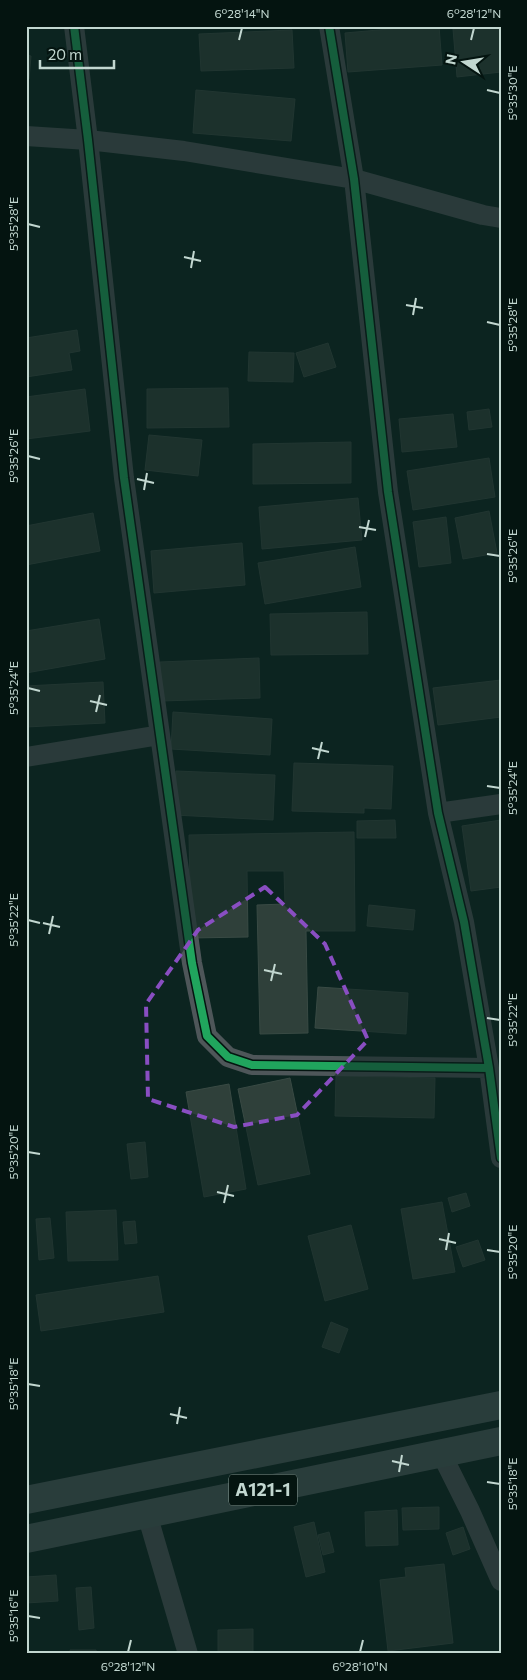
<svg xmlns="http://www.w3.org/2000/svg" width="527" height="1680" font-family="Commissioner,sans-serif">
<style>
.building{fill:#2f403a;stroke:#394a44}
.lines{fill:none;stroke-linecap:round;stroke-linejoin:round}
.street{stroke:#4e5659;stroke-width:20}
.highway{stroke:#4d5b5c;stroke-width:28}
.cycleway-casing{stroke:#041410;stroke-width:11}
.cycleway{stroke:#20a55d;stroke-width:8}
.marked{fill:none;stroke:#894ec2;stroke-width:4;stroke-dasharray:10 6;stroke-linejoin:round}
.ticks{fill:none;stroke:#c2d7d0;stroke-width:2}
.labels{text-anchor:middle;stroke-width:4;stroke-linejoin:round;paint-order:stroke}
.shield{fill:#041410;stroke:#899c96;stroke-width:1}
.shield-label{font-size:18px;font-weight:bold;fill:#c2d7d0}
.neatline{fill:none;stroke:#c2d7d0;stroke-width:2}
.ticks-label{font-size:12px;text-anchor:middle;fill:#c2d7d0}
</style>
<rect width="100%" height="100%" fill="#0c2420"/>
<!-- building -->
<path class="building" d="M 423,26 L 439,26 L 442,65 L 348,72 L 345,33 Z
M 480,26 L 501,26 L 501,72 L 457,77 L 453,29 Z
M 292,30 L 294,68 L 201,71 L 199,34 Z
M 26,55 L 31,56 L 29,79 L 26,79 Z
M 196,90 L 295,99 L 291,141 L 193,133 Z
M 77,330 L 80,351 L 69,353 L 72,370 L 26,377 L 26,338 Z
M 328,343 L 336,367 L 304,377 L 296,353 Z
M 249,352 L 294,353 L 293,382 L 248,381 Z
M 228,388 L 229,427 L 147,428 L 147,389 Z
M 85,389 L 90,431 L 26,439 L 26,397 Z
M 489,409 L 492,427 L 469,430 L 467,412 Z
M 453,414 L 457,447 L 402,452 L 399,419 Z
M 149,435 L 202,440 L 198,476 L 145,470 Z
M 351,442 L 351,483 L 253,484 L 253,444 Z
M 489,458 L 495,497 L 413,510 L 407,471 Z
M 358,498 L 362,540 L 262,549 L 259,507 Z
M 489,511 L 497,553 L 463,559 L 455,518 Z
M 93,513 L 100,551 L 26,565 L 26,526 Z
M 446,517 L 451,563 L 419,567 L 413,522 Z
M 242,543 L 245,585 L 154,593 L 151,551 Z
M 355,547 L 361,587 L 265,604 L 258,563 Z
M 367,612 L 368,654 L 271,655 L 270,614 Z
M 99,619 L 105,659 L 26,673 L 26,631 Z
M 259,658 L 260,698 L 161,701 L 160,662 Z
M 501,680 L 501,717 L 438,725 L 433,688 Z
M 103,682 L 105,723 L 26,727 L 26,686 Z
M 173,712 L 272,719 L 270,755 L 171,749 Z
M 294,763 L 393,766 L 391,809 L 364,808 L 364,813 L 292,811 Z
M 176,771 L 275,775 L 273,820 L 174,815 Z
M 395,820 L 396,838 L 357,838 L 357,821 Z
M 501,820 L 501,887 L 471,891 L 462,826 Z
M 354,832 L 355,931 L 306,931 L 308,1033 L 260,1034 L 257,905 L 285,904 L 284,871 L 247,871 L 248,937 L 191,938 L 189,835 Z
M 369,905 L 415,910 L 413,930 L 367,926 Z
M 318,987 L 408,993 L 406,1034 L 315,1028 Z
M 336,1076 L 435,1078 L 434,1118 L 335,1116 Z
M 290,1078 L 310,1174 L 258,1185 L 238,1089 Z
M 229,1084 L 246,1189 L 204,1197 L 186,1092 Z
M 145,1142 L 148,1177 L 131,1179 L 127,1144 Z
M 466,1193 L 470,1206 L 452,1212 L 448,1198 Z
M 442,1202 L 455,1272 L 413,1279 L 401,1209 Z
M 116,1210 L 118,1260 L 68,1261 L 66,1212 Z
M 50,1218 L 54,1258 L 39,1260 L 36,1219 Z
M 135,1221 L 137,1243 L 125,1244 L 123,1222 Z
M 351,1225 L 368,1289 L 325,1301 L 308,1236 Z
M 478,1240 L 485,1260 L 463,1267 L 456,1247 Z
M 158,1276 L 164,1312 L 41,1331 L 36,1295 Z
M 331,1322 L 348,1329 L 339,1353 L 322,1347 Z
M 439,1507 L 439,1529 L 403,1530 L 402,1508 Z
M 397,1510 L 398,1545 L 366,1546 L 365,1512 Z
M 314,1522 L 325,1572 L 306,1577 L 294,1527 Z
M 463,1527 L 470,1549 L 453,1555 L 446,1533 Z
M 329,1532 L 334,1552 L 323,1555 L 318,1535 Z
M 444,1564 L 453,1643 L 388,1651 L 380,1580 L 406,1577 L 405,1568 Z
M 56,1575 L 58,1601 L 26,1603 L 26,1577 Z
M 91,1587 L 94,1628 L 79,1630 L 76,1588 Z
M 253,1629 L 253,1654 L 218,1654 L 218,1630 Z
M 70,1650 L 96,1650 L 97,1654 L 70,1654 Z"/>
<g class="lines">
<!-- street -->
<path class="street" d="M 74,26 L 88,140 L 124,478 L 192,963 L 207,1036 L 228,1057 L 252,1065 L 489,1068
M 329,26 L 354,179 L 388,492 L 438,813 L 464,922 L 489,1068 L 501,1158
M 26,136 L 88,140 L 184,151 L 354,179 L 483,215 L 501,218
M 26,757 L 160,735
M 438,813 L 501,804
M 441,1453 L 470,1511 L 501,1581
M 147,1514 L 188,1654"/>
<!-- highway -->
<path class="highway" d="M 26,1500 L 501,1405
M 26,1539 L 501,1441"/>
<!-- cycleway casing -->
<g class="cycleway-casing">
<path id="cycleway" d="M 74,26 L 88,140 L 124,478 L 192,963 L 207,1036 L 228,1057 L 252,1065 L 489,1068
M 329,26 L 354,179 L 388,492 L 438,813 L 464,922 L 489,1068 L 501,1158"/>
</g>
<!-- cycleway -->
<use href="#cycleway" class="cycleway"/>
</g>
<!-- marked area -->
<path d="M0 0H527V1680H0ZM 265,887 L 325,944 L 368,1040 L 297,1115 L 234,1127 L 148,1099 L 146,1004 L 198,930 Z" fill="#0c2420" fill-opacity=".55" fill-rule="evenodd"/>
<path class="marked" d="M 265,887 L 325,944 L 368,1040 L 297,1115 L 234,1127 L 148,1099 L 146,1004 L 198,930 Z"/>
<!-- ticks -->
<path class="ticks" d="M 239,40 L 242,28M 471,40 L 474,28M 487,90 L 500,93M 28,224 L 40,227M 184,257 L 201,261M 191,268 L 194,251M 406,305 L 423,308M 413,315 L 416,298M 487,322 L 500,325M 28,456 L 40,459M 137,479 L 154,483M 144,490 L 147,473M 359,527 L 376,530M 365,537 L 369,520M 487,554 L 500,556M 28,688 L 40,691M 90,701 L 107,705M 96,712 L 100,695M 312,748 L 329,752M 318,759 L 322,742M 487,786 L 500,788M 28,920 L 40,923M 43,923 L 60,927M 49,934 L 53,916M 264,970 L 282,974M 271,981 L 275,964M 487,1018 L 500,1020M 28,1152 L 40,1154M 217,1192 L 234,1196M 224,1203 L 228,1185M 439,1239 L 456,1243M 446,1250 L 449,1233M 487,1250 L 500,1252M 28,1384 L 40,1386M 170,1414 L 187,1418M 177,1424 L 180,1407M 392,1461 L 409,1465M 399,1472 L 402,1455M 487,1482 L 500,1484M 28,1616 L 40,1618M 128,1652 L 131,1640M 360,1652 L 363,1640"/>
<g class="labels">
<!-- shield labels -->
<rect class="shield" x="229" y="1474.5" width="68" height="31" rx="4"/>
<g class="shield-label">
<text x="263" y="1496">A121-1</text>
</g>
</g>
<!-- border -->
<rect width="527" height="1680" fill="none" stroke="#041410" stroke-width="55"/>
<!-- north arrow -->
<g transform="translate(464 62) rotate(282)" stroke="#041410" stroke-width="4" paint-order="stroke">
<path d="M0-4L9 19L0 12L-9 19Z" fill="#c2d7d0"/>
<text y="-8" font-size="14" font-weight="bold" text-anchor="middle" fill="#c2d7d0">N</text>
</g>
<!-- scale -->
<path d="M40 60v8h74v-8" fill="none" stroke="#c2d7d0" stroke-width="2.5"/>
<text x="48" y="60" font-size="15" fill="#c2d7d0" stroke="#041410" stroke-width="4" paint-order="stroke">20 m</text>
<rect x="28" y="28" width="472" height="1624" class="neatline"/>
<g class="ticks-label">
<text x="242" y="18">6°28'14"N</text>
<text x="474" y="18">6°28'12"N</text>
<text transform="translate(513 93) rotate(-90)" y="4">5°35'30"E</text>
<text transform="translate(14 224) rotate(-90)" y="4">5°35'28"E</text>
<text transform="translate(513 325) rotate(-90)" y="4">5°35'28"E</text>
<text transform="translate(14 456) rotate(-90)" y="4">5°35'26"E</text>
<text transform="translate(513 556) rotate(-90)" y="4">5°35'26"E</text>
<text transform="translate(14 688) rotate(-90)" y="4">5°35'24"E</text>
<text transform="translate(513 788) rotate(-90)" y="4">5°35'24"E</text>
<text transform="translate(14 920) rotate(-90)" y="4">5°35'22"E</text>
<text transform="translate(513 1020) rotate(-90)" y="4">5°35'22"E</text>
<text transform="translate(14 1152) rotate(-90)" y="4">5°35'20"E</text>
<text transform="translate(513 1252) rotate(-90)" y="4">5°35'20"E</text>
<text transform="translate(14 1384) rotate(-90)" y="4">5°35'18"E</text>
<text transform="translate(513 1484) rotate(-90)" y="4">5°35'18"E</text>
<text transform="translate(14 1616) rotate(-90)" y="4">5°35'16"E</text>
<text x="128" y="1671">6°28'12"N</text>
<text x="360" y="1671">6°28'10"N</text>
</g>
</svg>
